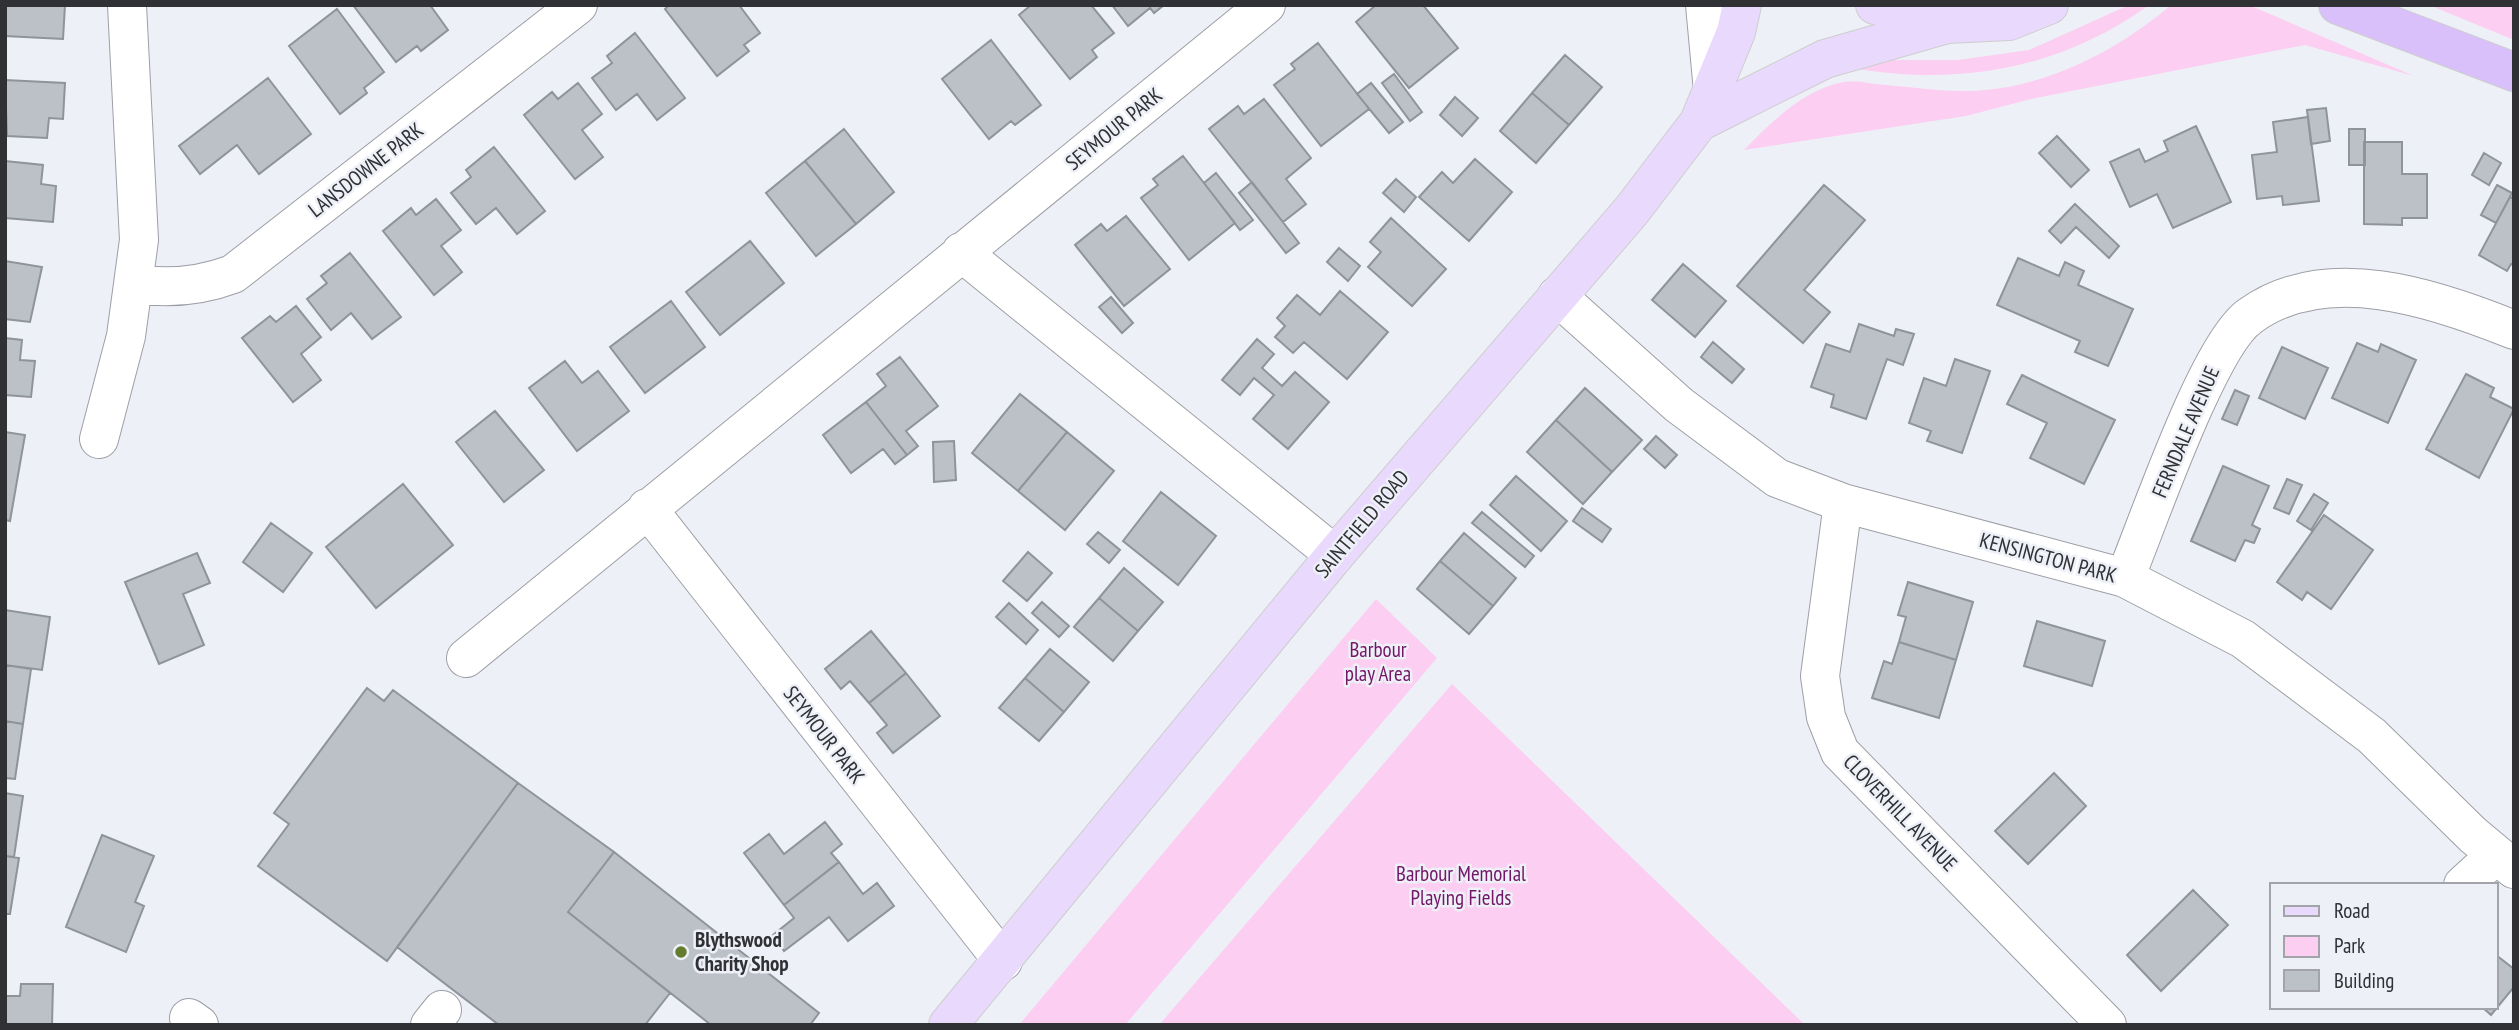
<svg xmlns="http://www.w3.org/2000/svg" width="2519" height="1030" font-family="'PT Sans Narrow',sans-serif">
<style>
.green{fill:#fccef1}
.building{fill:#bbc1c6;stroke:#8e9499;stroke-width:2}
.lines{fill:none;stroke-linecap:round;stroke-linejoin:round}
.minor-casing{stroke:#9e9fa6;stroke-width:40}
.major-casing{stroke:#cdcece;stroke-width:40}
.highway-casing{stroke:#cdcece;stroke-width:40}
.minor{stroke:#fff;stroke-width:38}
.major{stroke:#e9d9fd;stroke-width:38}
.highway{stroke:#dac0fb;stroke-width:38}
.poi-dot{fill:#637c2f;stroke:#eef0f7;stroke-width:2.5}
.labels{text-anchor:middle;stroke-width:5;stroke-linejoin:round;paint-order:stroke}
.street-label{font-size:21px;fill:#303134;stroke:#eef0f7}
.park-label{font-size:21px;fill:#741567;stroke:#eef0f7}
.poi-label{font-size:21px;font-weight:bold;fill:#303134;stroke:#eef0f7;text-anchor:start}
</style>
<rect width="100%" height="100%" fill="#eef0f7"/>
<!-- green -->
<path class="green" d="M 2129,5 L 2149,5 C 2058,71 1952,88 1842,66 L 1878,60 L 1958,60 L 2029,50 Z
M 2171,5 L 2249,5 L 2414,76 L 2305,45 L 2031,99 L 1966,116 L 1744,150 C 1771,122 1804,89 1844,82 C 1854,80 1866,83 1876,84 C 1904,86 1933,91 1962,91 C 2037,92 2115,53 2171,5 Z
M 2429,5 L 2514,5 L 2514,40 Z
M 1376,599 L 1437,658 L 1125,1025 L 1019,1025 Z
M 1452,684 L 1805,1025 L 1159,1025 Z"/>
<!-- building -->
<path class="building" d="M 5,5 L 65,5 L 63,39 L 5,36 Z
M 353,5 L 430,5 L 448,30 L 421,51 L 417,46 L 396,62 Z
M 669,5 L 739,5 L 760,33 L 744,45 L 749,51 L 717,76 L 665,9 Z
M 1031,5 L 1091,5 L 1114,33 L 1092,50 L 1097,57 L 1070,79 L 1019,15 Z
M 1112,5 L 1164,5 L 1154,13 L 1150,8 L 1128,26 Z
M 1376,5 L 1423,5 L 1458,48 L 1409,88 L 1356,22 Z
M 337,9 L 384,72 L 364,88 L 367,93 L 340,114 L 289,46 Z
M 635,33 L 685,98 L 657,120 L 637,94 L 616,110 L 592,78 L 612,63 L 607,56 Z
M 991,40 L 1041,105 L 1015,125 L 1011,121 L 989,139 L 942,79 Z
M 1318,43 L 1369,109 L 1321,146 L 1274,85 L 1295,69 L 1291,64 Z
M 1565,55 L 1602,87 L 1569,125 L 1532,93 Z
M 1394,74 L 1422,112 L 1410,121 L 1382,83 Z
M 268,78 L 311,134 L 259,174 L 237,145 L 200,174 L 179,146 Z
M 5,80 L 65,83 L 63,119 L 49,118 L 47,138 L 7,136 Z
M 578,83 L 602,114 L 582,130 L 603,157 L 575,179 L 524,115 L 552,92 L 558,99 Z
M 1371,83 L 1403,122 L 1389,133 L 1357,94 Z
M 1532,93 L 1569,125 L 1536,163 L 1500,131 Z
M 1455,97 L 1478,118 L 1462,136 L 1440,115 Z
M 1264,99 L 1311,158 L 1286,179 L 1306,204 L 1283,222 L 1209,129 L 1238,106 L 1244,114 Z
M 2326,108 L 2330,141 L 2311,144 L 2307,110 Z
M 2308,117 L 2319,201 L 2283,205 L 2282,196 L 2257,199 L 2252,155 L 2277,152 L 2273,122 Z
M 2196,126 L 2231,202 L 2173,228 L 2157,194 L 2130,207 L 2110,162 L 2139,149 L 2145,162 L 2168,151 L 2164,141 Z
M 844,129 L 894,192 L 856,224 L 805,161 Z
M 2349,129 L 2365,129 L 2365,165 L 2349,165 Z
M 2057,136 L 2089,170 L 2071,187 L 2039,153 Z
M 2364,142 L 2402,142 L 2402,174 L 2427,174 L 2427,218 L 2402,218 L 2402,225 L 2364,224 Z
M 494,147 L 545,211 L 517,234 L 496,208 L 476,224 L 451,193 L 471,177 L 466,170 Z
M 2484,153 L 2501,163 L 2489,185 L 2472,175 Z
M 1183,156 L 1235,223 L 1189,260 L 1141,198 L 1158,185 L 1153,179 Z
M 1475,159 L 1512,192 L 1469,241 L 1419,197 L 1442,172 L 1453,183 Z
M 5,161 L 43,165 L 41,184 L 56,186 L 53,222 L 5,218 Z
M 805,161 L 856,224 L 816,256 L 766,193 Z
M 1216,173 L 1253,220 L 1240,230 L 1204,183 Z
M 1396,179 L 1416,197 L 1404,212 L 1383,193 Z
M 1252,182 L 1299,243 L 1286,253 L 1239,193 Z
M 1824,185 L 1865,220 L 1804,290 L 1830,312 L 1803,343 L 1737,286 Z
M 2497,185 L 2512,193 L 2496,223 L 2481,215 Z
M 2510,197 L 2514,199 L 2514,265 L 2511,264 L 2507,271 L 2479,255 Z
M 436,199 L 461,230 L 441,246 L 462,272 L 434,295 L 383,231 L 411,208 L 416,215 Z
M 2075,204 L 2119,246 L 2109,258 L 2076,227 L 2061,243 L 2049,231 Z
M 1126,216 L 1170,269 L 1124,306 L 1075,245 L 1101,224 L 1107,231 Z
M 1391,218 L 1446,269 L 1412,306 L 1368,267 L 1381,252 L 1370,242 Z
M 750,241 L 784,283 L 720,335 L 686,292 Z
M 1339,248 L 1360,266 L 1348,281 L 1327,262 Z
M 350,253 L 401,317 L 372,339 L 351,313 L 331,330 L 307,299 L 327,283 L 321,276 Z
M 2018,258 L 2059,276 L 2065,262 L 2084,271 L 2078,285 L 2133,309 L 2108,366 L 2075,352 L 2080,341 L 1997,305 Z
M 5,261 L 42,267 L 30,322 L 5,319 Z
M 1683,264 L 1726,301 L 1695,337 L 1652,300 Z
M 1340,291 L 1388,332 L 1347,379 L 1304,342 L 1293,353 L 1275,337 L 1285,326 L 1277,318 L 1297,295 L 1320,315 Z
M 1111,297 L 1133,323 L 1122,333 L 1099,307 Z
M 671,301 L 705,347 L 645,393 L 610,347 Z
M 296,306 L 321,337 L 301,354 L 321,380 L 293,402 L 242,338 L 270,316 L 276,322 Z
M 1859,324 L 1894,336 L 1896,329 L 1914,334 L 1903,365 L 1887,359 L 1866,419 L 1831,407 L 1834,395 L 1811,387 L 1826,344 L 1850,352 Z
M 5,338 L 22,340 L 20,360 L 35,361 L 31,397 L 5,395 Z
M 1257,339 L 1274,354 L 1262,368 L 1282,386 L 1295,372 L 1329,402 L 1288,449 L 1253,419 L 1274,395 L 1254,378 L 1240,395 L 1222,380 Z
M 1713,342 L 1744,369 L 1732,383 L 1701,357 Z
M 2357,343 L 2378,352 L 2381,344 L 2416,360 L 2388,423 L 2332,398 Z
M 2282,347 L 2328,368 L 2305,419 L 2259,398 Z
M 900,357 L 938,406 L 906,431 L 918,446 L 907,455 L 866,402 L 886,386 L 877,374 Z
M 1955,359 L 1990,371 L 1962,453 L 1927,441 L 1931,431 L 1909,423 L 1924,378 L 1946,386 Z
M 565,361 L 582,383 L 598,371 L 629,411 L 577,451 L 529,388 Z
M 2466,374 L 2494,388 L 2490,397 L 2514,409 L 2479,478 L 2426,449 Z
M 2022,375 L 2115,420 L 2084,484 L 2030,458 L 2047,423 L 2007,404 Z
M 1585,388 L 1642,440 L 1612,472 L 1556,420 Z
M 2235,390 L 2249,396 L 2237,425 L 2222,419 Z
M 1020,394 L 1067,432 L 1018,491 L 972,453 Z
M 866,402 L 907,455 L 895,464 L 883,449 L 851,473 L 823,435 Z
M 495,411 L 544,470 L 504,502 L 456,442 Z
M 1556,420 L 1612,472 L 1583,504 L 1527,452 Z
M 5,432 L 25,435 L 10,521 L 5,520 Z
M 1067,432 L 1114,471 L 1065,530 L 1018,491 Z
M 1656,436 L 1677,455 L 1665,468 L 1644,449 Z
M 954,441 L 956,480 L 934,482 L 933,442 Z
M 2223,466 L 2269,486 L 2252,525 L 2260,529 L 2254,543 L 2245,540 L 2235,561 L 2191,541 Z
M 1516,476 L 1567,521 L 1541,551 L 1490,505 Z
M 2287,479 L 2302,485 L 2289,514 L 2274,508 Z
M 403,484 L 453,545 L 376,608 L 326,547 Z
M 1161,492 L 1216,536 L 1178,585 L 1123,541 Z
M 2314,494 L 2328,503 L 2311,530 L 2297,521 Z
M 1582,508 L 1611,529 L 1602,542 L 1573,521 Z
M 1482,512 L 1534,556 L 1525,567 L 1472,523 Z
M 2324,515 L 2373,550 L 2331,609 L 2307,592 L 2302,600 L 2277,582 Z
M 271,523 L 312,553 L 283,592 L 243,562 Z
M 1098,532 L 1120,550 L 1109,563 L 1087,544 Z
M 1464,533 L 1516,578 L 1493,606 L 1440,561 Z
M 1028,552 L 1052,573 L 1027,601 L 1003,581 Z
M 197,553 L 210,583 L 183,594 L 204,645 L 159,664 L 125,582 Z
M 1440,561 L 1493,606 L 1469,634 L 1417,589 Z
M 1124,568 L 1163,602 L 1138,631 L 1099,598 Z
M 1908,582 L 1973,602 L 1956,660 L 1899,642 L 1906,617 L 1898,615 Z
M 1099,598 L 1138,631 L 1113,661 L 1074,627 Z
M 1042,602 L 1069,626 L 1059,637 L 1032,613 Z
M 1009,603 L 1038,630 L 1026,644 L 996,617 Z
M 5,610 L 50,617 L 42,670 L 5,665 Z
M 2037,621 L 2105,641 L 2092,686 L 2024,666 Z
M 871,631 L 906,673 L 869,703 L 850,681 L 841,689 L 825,669 Z
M 1899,642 L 1956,660 L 1939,718 L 1872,698 L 1884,661 L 1892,664 Z
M 1050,649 L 1089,682 L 1064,712 L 1025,678 Z
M 5,665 L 31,669 L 23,724 L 5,721 Z
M 906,673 L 940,716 L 893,753 L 877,733 L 887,725 L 869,703 Z
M 1025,678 L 1064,712 L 1039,741 L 999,708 Z
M 367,688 L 384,701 L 393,690 L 518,783 L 387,961 L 258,866 L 289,824 L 274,813 Z
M 5,721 L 23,724 L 15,779 L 5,778 Z
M 2054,773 L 2086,806 L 2028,864 L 1995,831 Z
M 518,783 L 614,852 L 568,912 L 670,993 L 645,1025 L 499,1025 L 397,947 Z
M 5,793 L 23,796 L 14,857 L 5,856 Z
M 825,822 L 842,844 L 831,853 L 839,862 L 784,905 L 744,853 L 769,834 L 784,854 Z
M 102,835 L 154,856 L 135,902 L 144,906 L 126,952 L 66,927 Z
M 614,852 L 819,1013 L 810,1025 L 711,1025 L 568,912 Z
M 5,856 L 19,858 L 10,914 L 5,914 Z
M 839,862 L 863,894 L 877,883 L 894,906 L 848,941 L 829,917 L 784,951 L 773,935 L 794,918 L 784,905 Z
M 2193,890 L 2228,925 L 2161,991 L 2127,955 Z
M 2496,955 L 2514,969 L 2514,987 L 2491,1015 L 2482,1007 L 2496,1007 Z
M 21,984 L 53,984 L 52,1025 L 5,1025 L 5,996 L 20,996 Z"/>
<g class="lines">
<!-- minor casing -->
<g class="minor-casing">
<path id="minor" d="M 1705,5 L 1713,91
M 961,252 L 1335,555
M 135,284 C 168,289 201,286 233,274 L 578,5
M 1557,296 L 1679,405 L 1777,478 L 1843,503 L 2125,578 L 2243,639 L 2372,736 L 2473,835 L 2514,869
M 99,439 L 126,336 L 139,240 L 127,5
M 1843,503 L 1820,676 L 1826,717 L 1840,752 L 2107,1025
M 647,508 L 1003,961
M 2125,578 C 2148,523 2208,345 2250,316 C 2326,261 2435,298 2514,330
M 466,658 L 1266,5
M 2463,885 L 2496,855
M 189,1018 L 199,1025
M 430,1025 L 442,1010"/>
</g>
<!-- major casing -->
<g class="major-casing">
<path id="major" d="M 1875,5 L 1945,24
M 1699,122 L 1825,59 L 1947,24 L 2009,21 L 2049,5
M 948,1025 L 1335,555 L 1632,210 L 1699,122 L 1736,32 L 1742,5"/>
</g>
<!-- highway casing -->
<g class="highway-casing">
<path id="highway" d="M 2338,5 L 2514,72"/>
</g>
<!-- minor -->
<use href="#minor" class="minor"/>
<!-- major -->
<use href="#major" class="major"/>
<!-- highway -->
<use href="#highway" class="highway"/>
</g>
<!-- markers -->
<circle class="poi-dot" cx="681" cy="952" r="7"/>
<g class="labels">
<!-- street labels -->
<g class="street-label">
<text transform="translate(1114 129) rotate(-39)" y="7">SEYMOUR PARK</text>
<text transform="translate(366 170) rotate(-38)" y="7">LANSDOWNE PARK</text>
<text transform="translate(2186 432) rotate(-67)" y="7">FERNDALE AVENUE</text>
<text transform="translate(1362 524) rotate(-50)" y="7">SAINTFIELD ROAD</text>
<text transform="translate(2048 558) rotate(15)" y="7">KENSINGTON PARK</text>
<text transform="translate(824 735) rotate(52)" y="7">SEYMOUR PARK</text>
<text transform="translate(1900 813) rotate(46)" y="7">CLOVERHILL AVENUE</text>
</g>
<!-- park labels -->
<g class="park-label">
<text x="1378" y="657">Barbour<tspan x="1378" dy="24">play Area</tspan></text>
<text x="1461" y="881">Barbour Memorial<tspan x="1461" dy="24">Playing Fields</tspan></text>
</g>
<!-- poi labels -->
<g class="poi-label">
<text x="695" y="947">Blythswood<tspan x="695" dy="24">Charity Shop</tspan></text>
</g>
</g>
<!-- border -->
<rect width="2519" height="1030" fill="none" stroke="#303134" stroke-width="14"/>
<!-- legend -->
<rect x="2270" y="883" width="228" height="126" fill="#eef0f7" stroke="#a2a4a9" stroke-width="2"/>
<rect x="2284" y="906" width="35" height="10" fill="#e9d9fd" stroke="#a2a4a9" stroke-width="2"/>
<text x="2334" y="918" font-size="21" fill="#303134">Road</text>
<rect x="2284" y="936" width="35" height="21" fill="#fccef1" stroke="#a2a4a9" stroke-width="2"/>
<text x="2334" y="953" font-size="21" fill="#303134">Park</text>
<rect x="2284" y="970" width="35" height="21" fill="#bbc1c6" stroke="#a2a4a9" stroke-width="2"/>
<text x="2334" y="988" font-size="21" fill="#303134">Building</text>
</svg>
